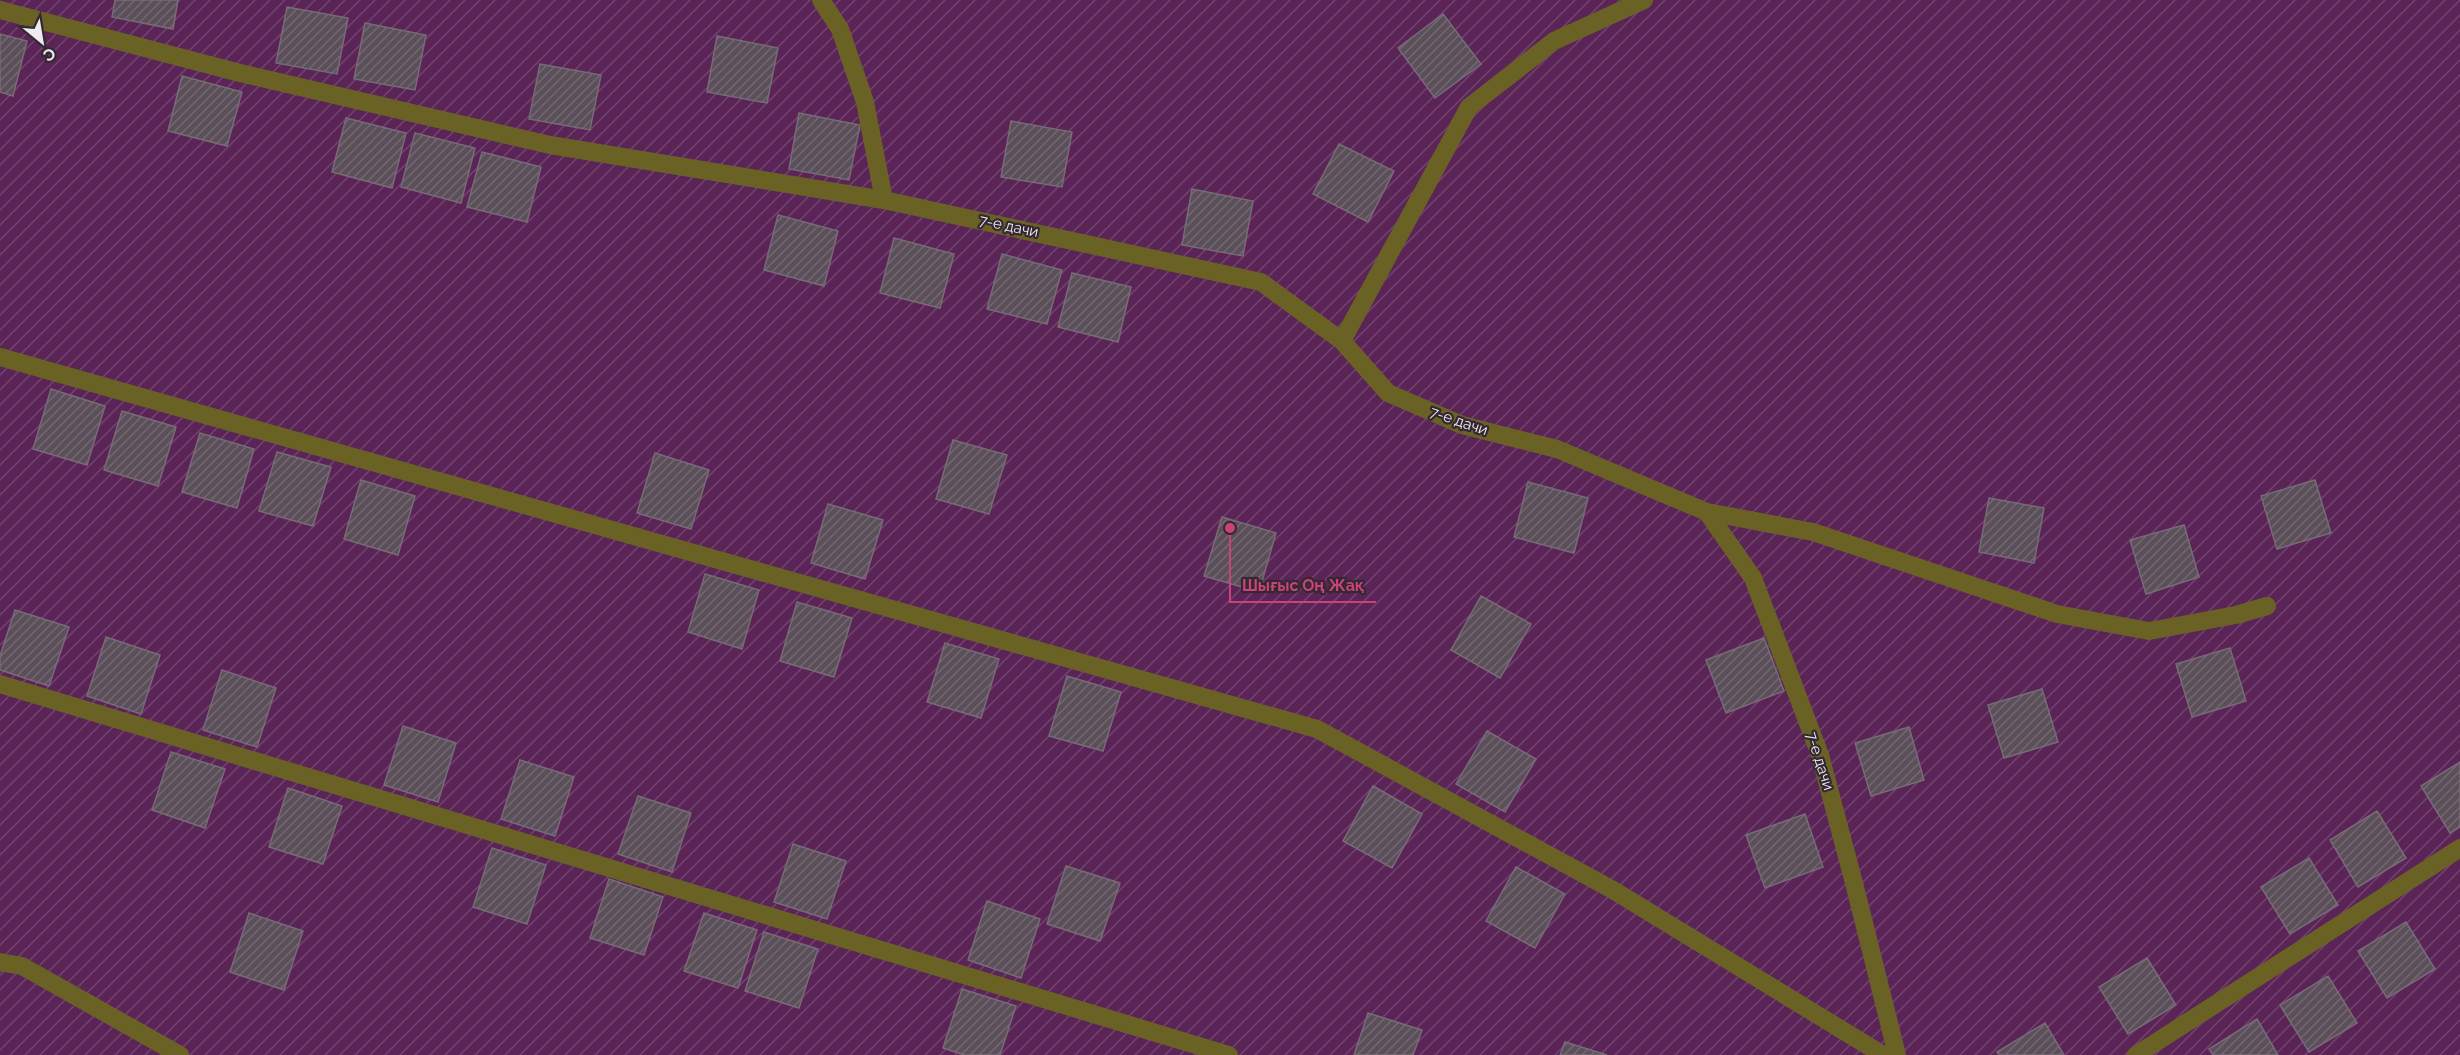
<svg xmlns="http://www.w3.org/2000/svg" width="2460" height="1055" font-family="Raleway,sans-serif">
<style>
.garden{fill:url(#garden-furrows)}
.building{fill:url(#building-hatch);stroke:#786b77;stroke-width:1.5}
.lines{fill:none;stroke-linecap:round;stroke-linejoin:round}
.lane{stroke:#6a6225;stroke-width:18}
.labels{text-anchor:middle;stroke-width:4.5;stroke-linejoin:round;paint-order:stroke}
.street-label{font-size:15px;fill:#f1e9f0;stroke:#342933}
.leader{fill:none;stroke:#cb4279;stroke-width:2}
.callout-dot{fill:#cb4279;stroke:#342933;stroke-width:2}
.callout-label{font-size:16px;text-anchor:middle;font-weight:bold;fill:#cb4279;stroke:#342933;stroke-width:4.5;stroke-linejoin:round;paint-order:stroke}
</style>
<defs>
<pattern id="garden-furrows" width="10" height="10" patternUnits="userSpaceOnUse" patternTransform="scale(1.5)"><rect width="10" height="10" fill="#5a2457"/><path d="M-1 1l2-2M0 10L10 0M9 11l2-2" fill="none" stroke="#72446f"/></pattern>
<pattern id="building-hatch" width="6" height="6" patternUnits="userSpaceOnUse" patternTransform="scale(1.5)"><rect width="6" height="6" fill="#5b4f5a"/><path d="M-1 1l2-2M0 6l6-6M5 7l2-2" fill="none" stroke="#736872"/></pattern>
</defs>
<rect width="100%" height="100%" fill="#342933"/>
<!-- garden -->
<path class="garden" d="M 0,0 L 2460,0 L 2460,1055 L 0,1055 Z"/>
<!-- building -->
<path class="building" d="M 115,0 L 178,0 L 173,29 L 112,17 Z
M 287,7 L 348,18 L 337,74 L 276,63 Z
M 1443,14 L 1481,64 L 1435,98 L 1398,48 Z
M 365,23 L 426,35 L 415,90 L 354,79 Z
M 0,34 L 27,41 L 13,96 L 0,92 Z
M 717,36 L 778,48 L 767,103 L 707,92 Z
M 540,64 L 601,75 L 590,130 L 529,119 Z
M 182,76 L 242,92 L 227,146 L 168,131 Z
M 799,113 L 860,125 L 849,180 L 789,169 Z
M 346,118 L 406,133 L 392,188 L 332,172 Z
M 1011,121 L 1072,132 L 1062,187 L 1001,177 Z
M 415,133 L 475,148 L 461,203 L 401,187 Z
M 1339,144 L 1394,171 L 1368,222 L 1313,194 Z
M 482,152 L 541,167 L 527,222 L 467,207 Z
M 1192,189 L 1253,201 L 1243,256 L 1182,245 Z
M 778,215 L 838,231 L 824,286 L 764,270 Z
M 894,238 L 954,254 L 940,308 L 880,293 Z
M 1002,254 L 1062,270 L 1047,324 L 987,309 Z
M 1072,273 L 1131,287 L 1118,342 L 1058,327 Z
M 51,389 L 105,406 L 87,465 L 33,449 Z
M 122,411 L 176,427 L 158,486 L 104,470 Z
M 200,433 L 254,449 L 237,508 L 182,492 Z
M 953,440 L 1007,455 L 989,514 L 936,499 Z
M 277,452 L 331,467 L 313,526 L 259,511 Z
M 655,453 L 709,470 L 691,529 L 637,513 Z
M 361,480 L 415,496 L 398,555 L 344,539 Z
M 2315,480 L 2331,533 L 2277,549 L 2261,496 Z
M 1528,482 L 1588,498 L 1574,553 L 1514,537 Z
M 1989,498 L 2044,508 L 2034,563 L 1979,552 Z
M 828,504 L 883,520 L 865,579 L 811,563 Z
M 1222,517 L 1276,533 L 1259,592 L 1204,576 Z
M 2184,525 L 2199,577 L 2146,594 L 2130,540 Z
M 705,574 L 759,590 L 742,649 L 688,632 Z
M 1481,596 L 1531,624 L 1500,678 L 1451,650 Z
M 797,602 L 852,618 L 834,677 L 780,661 Z
M 15,610 L 69,627 L 49,686 L 0,670 L 0,656 Z
M 106,637 L 160,655 L 141,714 L 87,696 Z
M 1764,638 L 1784,691 L 1726,713 L 1706,660 Z
M 945,643 L 999,659 L 981,718 L 927,702 Z
M 2230,648 L 2246,701 L 2192,717 L 2176,664 Z
M 222,670 L 276,688 L 257,747 L 203,730 Z
M 1067,676 L 1121,692 L 1103,751 L 1049,736 Z
M 2042,689 L 2058,742 L 2004,758 L 1988,705 Z
M 403,726 L 456,743 L 438,802 L 384,785 Z
M 1909,727 L 1924,780 L 1871,796 L 1855,743 Z
M 1487,731 L 1536,759 L 1505,812 L 1456,784 Z
M 171,752 L 225,769 L 205,828 L 152,810 Z
M 520,760 L 574,777 L 555,836 L 501,819 Z
M 2460,762 L 2460,827 L 2450,833 L 2421,786 Z
M 1373,786 L 1422,814 L 1392,868 L 1343,841 Z
M 288,788 L 342,806 L 323,864 L 269,847 Z
M 638,796 L 691,813 L 672,872 L 618,854 Z
M 2377,811 L 2406,858 L 2358,887 L 2330,840 Z
M 1805,814 L 1823,867 L 1765,888 L 1746,835 Z
M 793,844 L 846,861 L 827,919 L 774,902 Z
M 492,848 L 546,865 L 527,924 L 473,907 Z
M 2309,858 L 2338,905 L 2290,934 L 2261,887 Z
M 1066,866 L 1120,883 L 1100,941 L 1047,924 Z
M 1516,867 L 1565,894 L 1535,948 L 1486,921 Z
M 609,879 L 663,897 L 644,955 L 590,938 Z
M 987,901 L 1040,919 L 1021,978 L 968,960 Z
M 249,913 L 303,931 L 284,990 L 230,972 Z
M 704,913 L 757,930 L 738,988 L 684,971 Z
M 2406,922 L 2435,969 L 2387,998 L 2358,951 Z
M 764,932 L 818,949 L 799,1008 L 745,991 Z
M 2147,958 L 2176,1005 L 2128,1034 L 2099,987 Z
M 2328,976 L 2357,1023 L 2309,1052 L 2280,1005 Z
M 962,989 L 1016,1006 L 1000,1055 L 964,1055 L 943,1048 Z
M 1368,1013 L 1422,1030 L 1413,1055 L 1354,1055 Z
M 2257,1019 L 2278,1055 L 2213,1055 L 2209,1049 Z
M 2045,1023 L 2064,1055 L 1999,1055 L 1997,1052 Z
M 1565,1042 L 1607,1055 L 1560,1055 Z"/>
<g class="lines">
<!-- lane -->
<path class="lane" d="M 821,0 L 840,29 L 865,102 L 884,200 L 1261,282 L 1342,341 L 1388,393 L 1462,425 L 1557,449 L 1707,512 L 1753,578 L 1820,755 L 1854,883 L 1897,1055
M 0,10 L 240,73 L 550,145 L 884,200
M 1342,341 L 1469,107 L 1554,41 L 1644,0
M 0,357 L 1317,729 L 1613,890 L 1883,1055
M 1707,512 L 1813,532 L 2057,614 L 2149,631 L 2236,615 L 2267,606
M 0,684 L 1229,1055
M 0,962 L 22,966 L 180,1055
M 2136,1055 L 2460,848"/>
</g>
<g class="labels">
<!-- street labels -->
<g class="street-label">
<text transform="translate(1009 226) rotate(12)" y="5">7-е дачи</text>
<text transform="translate(1459 421) rotate(19)" y="5">7-е дачи</text>
<text transform="translate(1820 761) rotate(72)" y="5">7-е дачи</text>
</g>
</g>
<!-- callouts -->
<path class="leader" d="M1230 528L1230 602H1376"/>
<circle class="callout-dot" cx="1230" cy="528" r="6"/>
<g class="callout-label">
<text x="1303" y="591">Шығыс Оң Жақ</text>
</g>
<!-- north arrow -->
<g transform="translate(42 42) rotate(150)" stroke="#342933" stroke-width="4.5" paint-order="stroke">
<path d="M0-4.5L10 22L0 15L-10 22Z" fill="#f1e9f0"/>
<text y="-9" font-size="16" font-weight="bold" text-anchor="middle" fill="#f1e9f0">С</text>
</g>
</svg>
